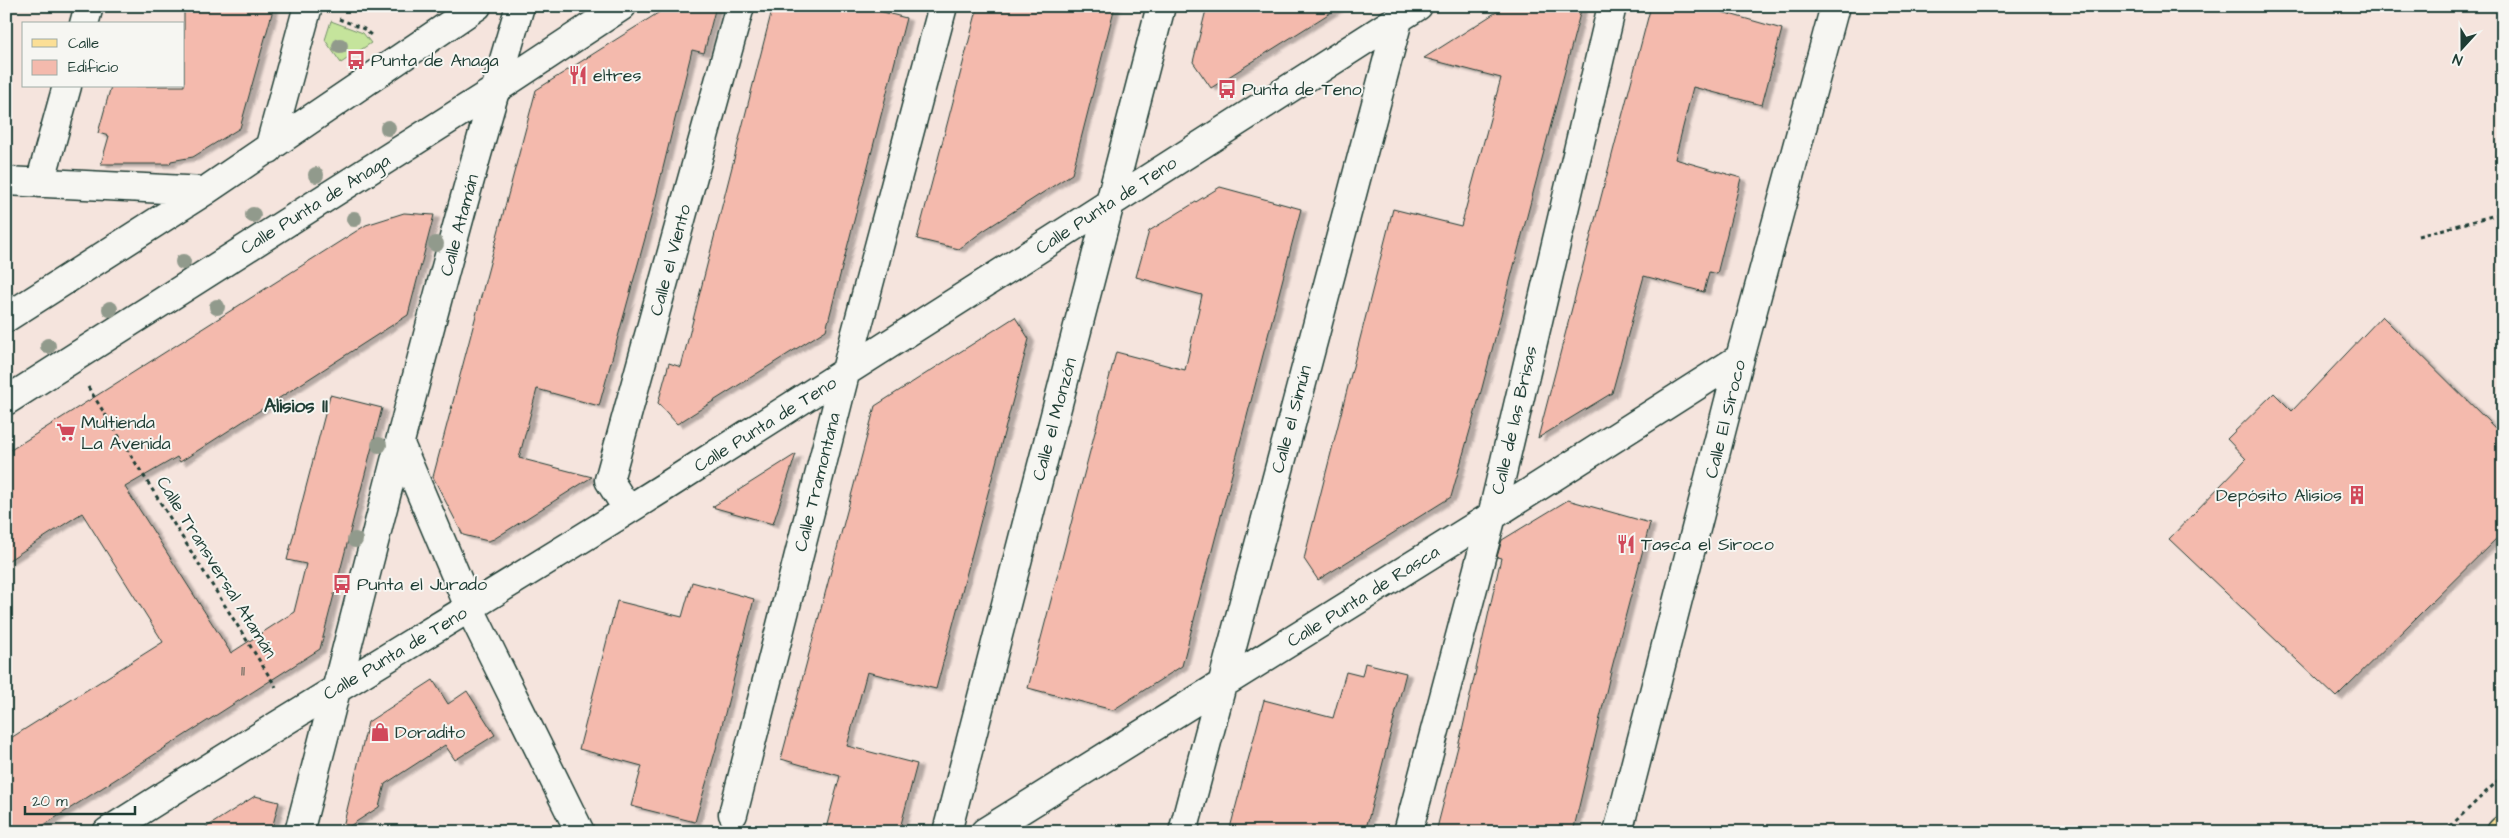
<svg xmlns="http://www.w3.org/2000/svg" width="2509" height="838" font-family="'Architects Daughter',sans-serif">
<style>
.green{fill:#c5e49c;stroke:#729068}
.building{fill:#f4baad;stroke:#1f3d34;filter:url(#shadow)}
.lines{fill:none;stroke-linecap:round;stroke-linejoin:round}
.minor-casing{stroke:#1f3d34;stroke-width:31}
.primary-casing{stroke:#1f3d34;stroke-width:31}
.path{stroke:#1f3d34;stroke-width:3;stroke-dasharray:4 4;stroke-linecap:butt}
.minor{stroke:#f6f6f2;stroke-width:28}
.primary{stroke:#fbdf96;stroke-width:28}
.tree{fill:#919a8c}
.labels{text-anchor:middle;stroke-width:4;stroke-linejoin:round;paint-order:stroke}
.number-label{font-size:15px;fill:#545c52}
.poi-label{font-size:18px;fill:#1f3d34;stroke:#f6f6f2;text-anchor:start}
.street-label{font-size:18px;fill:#1f3d34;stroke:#f6f6f2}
.neighbourhood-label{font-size:19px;font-weight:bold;fill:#1f3d34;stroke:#f6f6f2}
</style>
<defs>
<filter id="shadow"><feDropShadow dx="5.5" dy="3" stdDeviation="1" flood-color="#0004"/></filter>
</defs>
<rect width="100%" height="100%" fill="#f5e4dd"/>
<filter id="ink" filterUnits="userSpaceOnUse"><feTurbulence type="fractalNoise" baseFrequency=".02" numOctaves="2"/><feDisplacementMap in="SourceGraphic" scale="10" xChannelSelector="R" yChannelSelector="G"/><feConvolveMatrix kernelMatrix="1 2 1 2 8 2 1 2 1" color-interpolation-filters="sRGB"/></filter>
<g filter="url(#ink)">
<!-- green -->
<path class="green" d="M 331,21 L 363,33 L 371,43 L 341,63 L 325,40 Z"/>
<!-- building -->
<path class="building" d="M 184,6 L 274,6 L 240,128 L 193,157 L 171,161 L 170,164 L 101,164 L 109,136 L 98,133 L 111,86 L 184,86 Z
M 669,6 L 716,6 L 704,53 L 692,50 L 652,213 L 599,406 L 537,389 L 519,458 L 592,477 L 494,539 L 488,541 L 463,535 L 433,477 L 536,90 Z
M 773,6 L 860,6 L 906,18 L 826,330 L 677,424 L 658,403 L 669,363 L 681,367 Z
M 978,6 L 1115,6 L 1072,174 L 983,231 L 959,249 L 917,239 Z
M 1207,6 L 1341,6 L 1211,88 L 1193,62 Z
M 1506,6 L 1582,6 L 1482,388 L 1451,497 L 1318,580 L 1304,559 L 1393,209 L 1461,226 L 1501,78 L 1424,58 Z
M 1651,6 L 1701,6 L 1782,29 L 1762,105 L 1693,87 L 1675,159 L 1741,178 L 1717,274 L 1709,272 L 1704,292 L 1644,276 L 1612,393 L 1538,438 Z
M 1220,187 L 1301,209 L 1182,666 L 1113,710 L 1028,688 L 1116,352 L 1185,370 L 1202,295 L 1136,277 L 1149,231 Z
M 404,213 L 434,215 L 408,315 L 180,462 L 177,457 L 125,487 L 231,653 L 294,612 L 306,564 L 287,560 L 330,395 L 382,408 L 320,649 L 33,832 L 6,832 L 6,741 L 163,642 L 82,513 L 6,562 L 6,453 L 366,225 Z
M 2382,316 L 2503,436 L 2503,532 L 2336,697 L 2169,539 L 2246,459 L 2227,439 L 2274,393 L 2292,411 Z
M 1015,317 L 1029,339 L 936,689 L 867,672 L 847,746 L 917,764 L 899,832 L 825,832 L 840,776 L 781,759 L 875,406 Z
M 796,454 L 773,524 L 712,507 Z
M 1568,500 L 1650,523 L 1611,671 L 1573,832 L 1436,832 L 1463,727 L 1501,558 L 1497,557 L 1502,540 Z
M 692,582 L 754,599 L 716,749 L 695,822 L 631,806 L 642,766 L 579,749 L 617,601 L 682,617 Z
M 1365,663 L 1406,673 L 1365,832 L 1229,832 L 1264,700 L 1333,718 L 1346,672 L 1362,676 Z
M 433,680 L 448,704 L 467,691 L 495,735 L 455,760 L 445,745 L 385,784 L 379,807 L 342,831 L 368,722 Z
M 255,796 L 279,802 L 271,832 L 199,832 Z"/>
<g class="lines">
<!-- minor casing -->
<g class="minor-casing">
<path id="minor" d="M 84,24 L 89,6
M 269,149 L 308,6
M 6,181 L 205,191
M 40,183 L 67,86
M 6,318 L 205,191 L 477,6
M 6,401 L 495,90 L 622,6
M 400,444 L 470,609 L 580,832
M 628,510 L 609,480 L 740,6
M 733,814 L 845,374 L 943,6
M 107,832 C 291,715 478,604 663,488 C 916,329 1165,166 1418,6
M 299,832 C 372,556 438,279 520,6
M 947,832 L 1161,6
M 985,832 L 1492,516 L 1740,358
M 1183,832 L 1401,9
M 1408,832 L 1492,516 L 1612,6
M 1618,832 L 1740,358 L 1835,6"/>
</g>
<!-- primary casing -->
<g class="primary-casing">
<path id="primary" d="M 2501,832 L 2503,830"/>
</g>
<!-- path -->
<path class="path" d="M 339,19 L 364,29 L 372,36
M 2418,236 L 2503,213
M 88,387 L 276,687
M 2444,832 L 2503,776"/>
<!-- minor -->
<use href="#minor" class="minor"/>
<!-- primary -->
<use href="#primary" class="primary"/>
</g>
<!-- trees -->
<g class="tree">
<circle cx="340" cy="46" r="8"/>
<circle cx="388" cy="128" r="8"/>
<circle cx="316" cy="175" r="8"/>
<circle cx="253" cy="215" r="8"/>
<circle cx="354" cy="219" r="8"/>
<circle cx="436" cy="244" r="8"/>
<circle cx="183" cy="262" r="8"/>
<circle cx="217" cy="307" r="8"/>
<circle cx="110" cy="309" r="8"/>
<circle cx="48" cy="346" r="8"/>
<circle cx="379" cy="445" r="8"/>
<circle cx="355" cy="540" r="8"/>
</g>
</g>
<!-- icons -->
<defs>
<g id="bus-bare" transform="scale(1.5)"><path d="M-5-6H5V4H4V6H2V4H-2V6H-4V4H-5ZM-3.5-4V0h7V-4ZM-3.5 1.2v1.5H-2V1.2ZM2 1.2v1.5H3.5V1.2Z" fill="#d1495b" stroke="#f6f6f2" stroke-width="2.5" paint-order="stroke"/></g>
<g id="restaurant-bare" transform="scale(1.5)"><path d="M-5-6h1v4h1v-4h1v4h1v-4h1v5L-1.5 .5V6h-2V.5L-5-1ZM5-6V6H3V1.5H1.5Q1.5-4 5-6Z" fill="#d1495b" stroke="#f6f6f2" stroke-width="2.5" paint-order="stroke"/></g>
<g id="supermarket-bare" transform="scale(1.5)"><path d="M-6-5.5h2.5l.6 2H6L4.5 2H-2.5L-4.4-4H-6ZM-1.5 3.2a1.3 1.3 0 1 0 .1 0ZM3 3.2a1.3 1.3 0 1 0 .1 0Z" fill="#d1495b" stroke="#f6f6f2" stroke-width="2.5" paint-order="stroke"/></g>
<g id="building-bare" transform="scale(1.5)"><path d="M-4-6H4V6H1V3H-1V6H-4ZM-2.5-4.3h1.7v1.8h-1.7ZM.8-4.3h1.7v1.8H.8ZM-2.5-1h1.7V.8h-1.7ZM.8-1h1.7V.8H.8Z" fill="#d1495b" stroke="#f6f6f2" stroke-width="2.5" paint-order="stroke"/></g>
<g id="shop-bare" transform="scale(1.5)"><path d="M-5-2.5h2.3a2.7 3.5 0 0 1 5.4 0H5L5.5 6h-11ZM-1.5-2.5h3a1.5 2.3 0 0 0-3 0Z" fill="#d1495b" stroke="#f6f6f2" stroke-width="2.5" paint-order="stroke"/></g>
</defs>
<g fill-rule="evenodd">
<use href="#bus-bare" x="356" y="60"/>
<use href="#restaurant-bare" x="578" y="75"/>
<use href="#bus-bare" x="1227" y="89"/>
<use href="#supermarket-bare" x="66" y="432"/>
<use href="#building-bare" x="2357" y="495"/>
<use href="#restaurant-bare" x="1626" y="544"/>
<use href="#bus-bare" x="342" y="584"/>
<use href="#shop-bare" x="380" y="732"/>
</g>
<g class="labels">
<!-- number labels -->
<g class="number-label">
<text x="243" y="676">11</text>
</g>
<!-- poi labels -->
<g class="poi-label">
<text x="371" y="66">Punta de Anaga</text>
<text x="593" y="81">eltres</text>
<text x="1242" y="95">Punta de Teno</text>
<text x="81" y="428">Multienda<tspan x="81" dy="21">La Avenida</tspan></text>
<text x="2342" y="501" text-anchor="end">Depósito Alisios</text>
<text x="1641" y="550">Tasca el Siroco</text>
<text x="357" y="590">Punta el Jurado</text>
<text x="395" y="738">Doradito</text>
</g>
<!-- street labels -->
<g class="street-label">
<text transform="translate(315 204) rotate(-32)" y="6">Calle Punta de Anaga</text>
<text transform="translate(1106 205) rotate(-33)" y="6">Calle Punta de Teno</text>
<text transform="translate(459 225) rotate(-75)" y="6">Calle Atamán</text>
<text transform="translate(670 260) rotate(-75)" y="6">Calle el Viento</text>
<text transform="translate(1054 419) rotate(-75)" y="6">Calle el Monzón</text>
<text transform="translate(1291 419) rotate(-75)" y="6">Calle el Simún</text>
<text transform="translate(1725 419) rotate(-76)" y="6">Calle El Siroco</text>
<text transform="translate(1514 420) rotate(-77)" y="6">Calle de las Brisas</text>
<text transform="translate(765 424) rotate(-32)" y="6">Calle Punta de Teno</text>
<text transform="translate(817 482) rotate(-76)" y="6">Calle Tramontana</text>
<text transform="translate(217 567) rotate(58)" y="6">Calle Transversal Atamán</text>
<text transform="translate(1363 596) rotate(-32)" y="6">Calle Punta de Rasca</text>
<text transform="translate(395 653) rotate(-31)" y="6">Calle Punta de Teno</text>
</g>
<!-- neighbourhood labels -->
<g class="neighbourhood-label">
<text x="296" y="412">Alisios II</text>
</g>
</g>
<!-- margin -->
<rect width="2509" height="838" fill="none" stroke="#f6f6f2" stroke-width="25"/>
<rect x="12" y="12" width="2484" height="813" fill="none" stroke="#1f3d34" stroke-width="2" filter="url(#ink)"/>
<!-- legend -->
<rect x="22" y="22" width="162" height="65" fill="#f6f6f2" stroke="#a0aca6"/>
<rect x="32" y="39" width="25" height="8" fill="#fbdf96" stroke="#a0aca6"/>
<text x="68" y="48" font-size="15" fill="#1f3d34">Calle</text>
<rect x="32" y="60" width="25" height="15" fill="#f4baad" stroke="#a0aca6"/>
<text x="68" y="72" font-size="15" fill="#1f3d34">Edificio</text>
<!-- north arrow -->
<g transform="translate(2462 48) rotate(201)" stroke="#f6f6f2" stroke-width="4" paint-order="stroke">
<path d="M0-4L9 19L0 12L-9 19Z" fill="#1f3d34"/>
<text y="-8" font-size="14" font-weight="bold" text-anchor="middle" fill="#1f3d34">N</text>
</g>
<!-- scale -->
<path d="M25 806v8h110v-8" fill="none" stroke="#1f3d34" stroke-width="2.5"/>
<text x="32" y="806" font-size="15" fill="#1f3d34" stroke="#f6f6f2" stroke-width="4" paint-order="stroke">20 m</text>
</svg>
